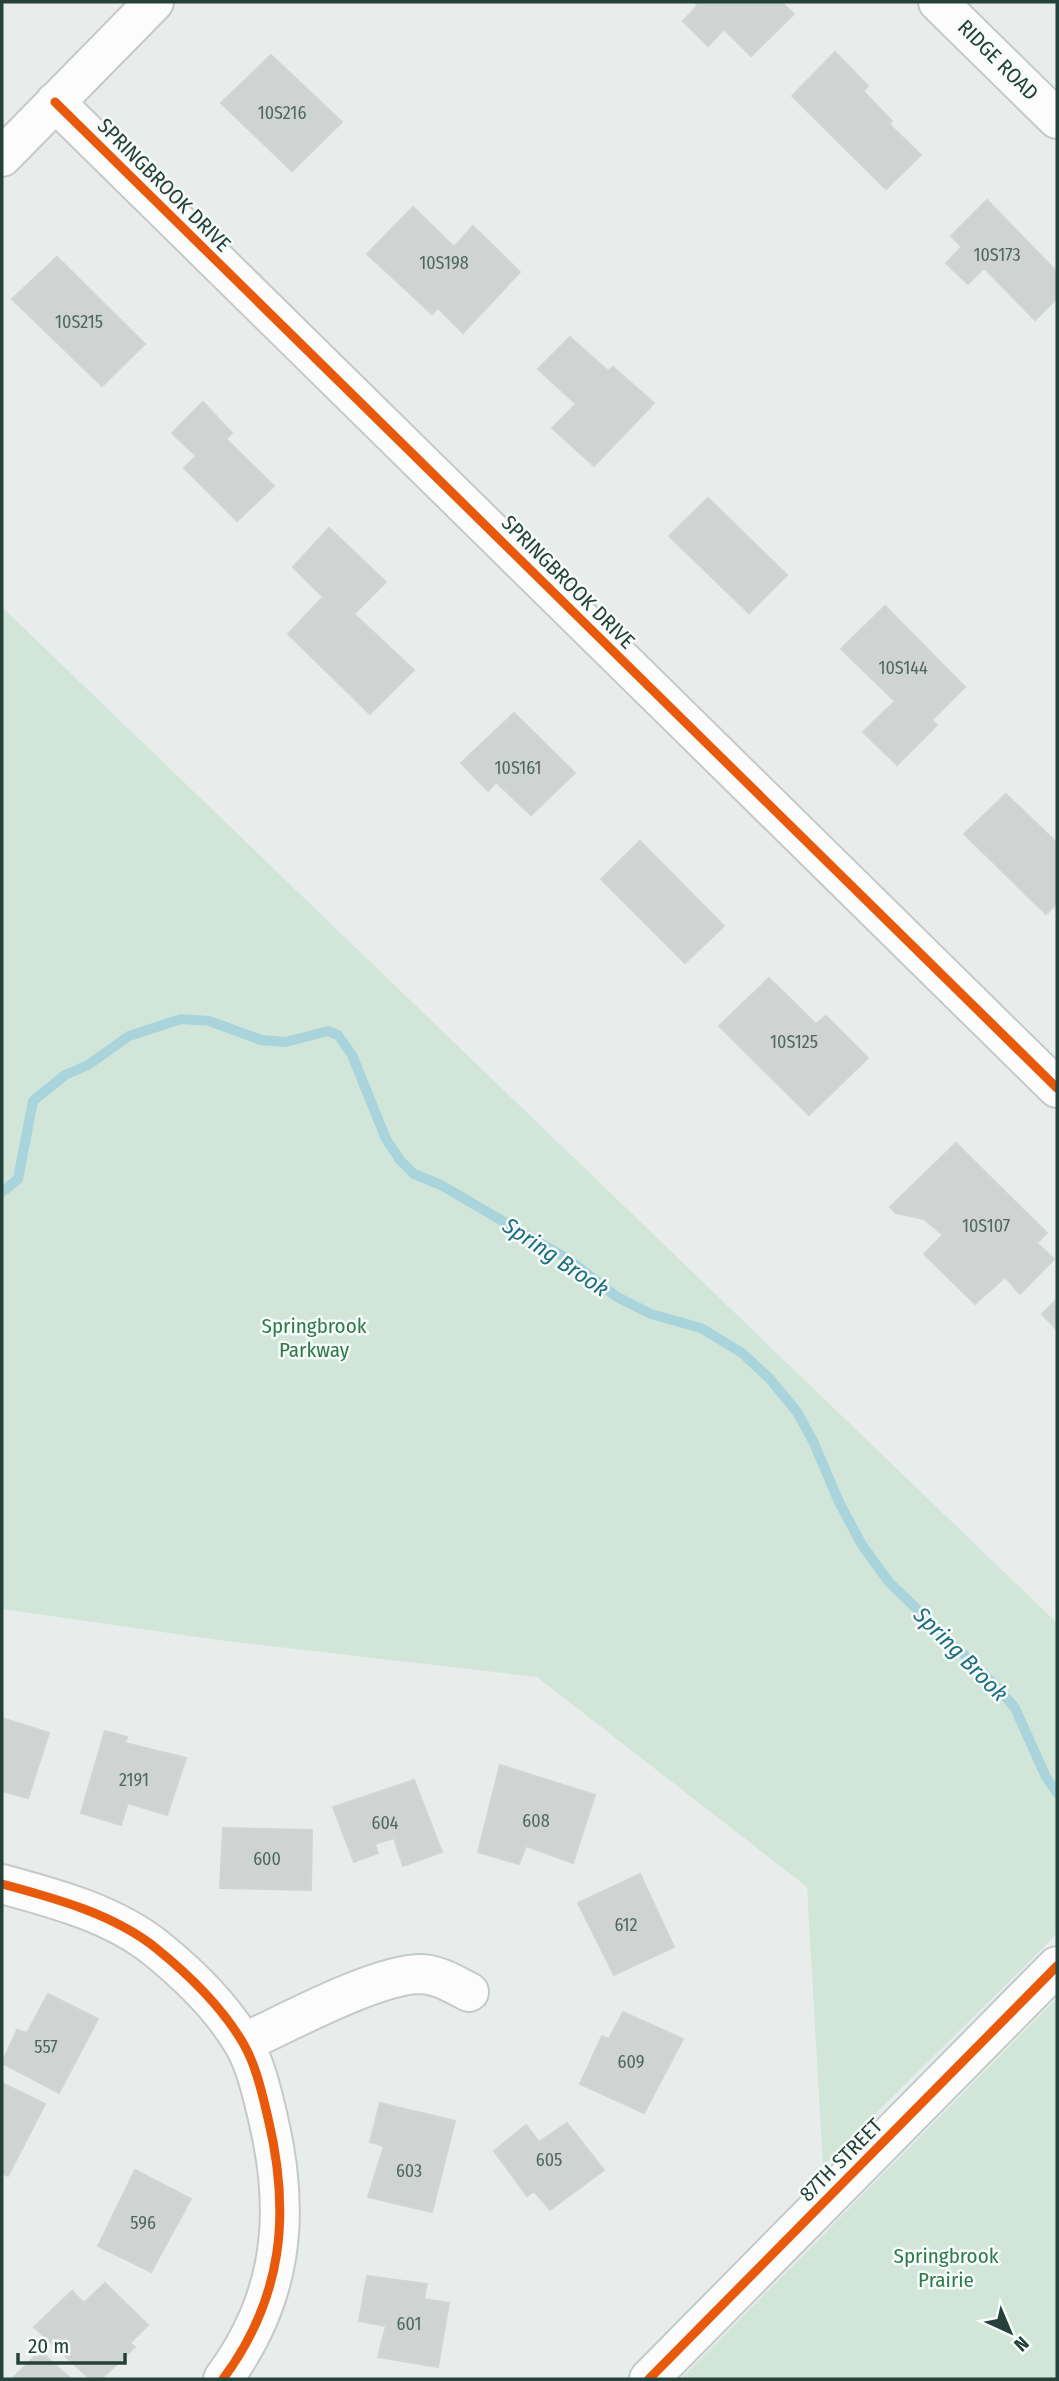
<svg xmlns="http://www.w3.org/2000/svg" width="1059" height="2381" font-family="'Fira Sans Condensed',sans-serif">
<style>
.green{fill:#d1e6d8}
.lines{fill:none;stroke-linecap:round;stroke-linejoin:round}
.stream{stroke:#a9d4db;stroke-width:10}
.building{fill:#cfd4d2;stroke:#d1d6d4;stroke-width:2}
.street-casing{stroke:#c5cac8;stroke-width:42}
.secondary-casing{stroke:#c3cbc8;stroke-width:42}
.street{stroke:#fcfcfc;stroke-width:38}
.secondary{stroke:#fcfcfc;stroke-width:38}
.cycleway-casing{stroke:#f7fbf9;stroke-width:13}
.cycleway{stroke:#e8590c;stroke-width:9}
.labels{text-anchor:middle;stroke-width:5;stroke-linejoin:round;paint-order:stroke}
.number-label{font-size:18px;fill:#506761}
.street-label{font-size:21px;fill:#24423a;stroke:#f7fbf9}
.park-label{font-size:21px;fill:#2d7a4b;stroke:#f7fbf9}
.water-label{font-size:23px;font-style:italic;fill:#1c6f80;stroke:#f7fbf9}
</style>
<rect width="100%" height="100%" fill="#e8edeb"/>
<!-- green -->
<path class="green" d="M 2,607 L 1057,1623 L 1057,1934 L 823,2166 L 807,1887 L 537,1677 L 218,1640 L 2,1609 Z
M 1057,1998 L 1057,2379 L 681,2379 Z"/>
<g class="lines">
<!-- stream -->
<path class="stream" d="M 2,1192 L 18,1179 L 33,1101 L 65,1075 L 88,1065 L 129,1036 L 181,1019 L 209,1021 L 261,1040 L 286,1042 L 328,1031 L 338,1035 L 352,1055 L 386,1139 L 400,1160 L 414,1174 L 441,1185 L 568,1259 L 617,1297 L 651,1314 L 701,1328 L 742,1353 L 770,1379 L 797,1412 L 813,1441 L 839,1502 L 862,1545 L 889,1582 L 998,1688 L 1015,1708 L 1046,1777 L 1057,1793"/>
</g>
<!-- building -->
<path class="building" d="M 694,2 L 781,2 L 794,14 L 751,56 L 724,29 L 708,46 L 683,21 L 698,5 Z
M 835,52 L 868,86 L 863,91 L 892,121 L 889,124 L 921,155 L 886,189 L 792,96 Z
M 271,55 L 342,122 L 292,171 L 221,103 Z
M 987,200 L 1057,272 L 1057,298 L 1035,320 L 984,268 L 968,284 L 946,263 L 962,247 L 951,236 Z
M 413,207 L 454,247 L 473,226 L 520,272 L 463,333 L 438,308 L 432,314 L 367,254 Z
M 57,257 L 145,344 L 102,386 L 12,299 Z
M 570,337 L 608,371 L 613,367 L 654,403 L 594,466 L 552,428 L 576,404 L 538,369 Z
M 203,402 L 232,433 L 226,439 L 274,486 L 237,521 L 184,468 L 196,456 L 172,433 Z
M 708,498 L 787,575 L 749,613 L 669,536 Z
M 329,528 L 386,582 L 354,614 L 414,670 L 370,714 L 288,634 L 323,597 L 293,567 Z
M 885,606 L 965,687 L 932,720 L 937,725 L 897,765 L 863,732 L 895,701 L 841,649 Z
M 514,713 L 575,773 L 531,815 L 496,782 L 488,791 L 461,763 Z
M 1006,794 L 1057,843 L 1057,903 L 1046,914 L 964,834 Z
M 640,841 L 724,926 L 685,963 L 601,879 Z
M 769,978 L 816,1024 L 826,1016 L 868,1058 L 809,1115 L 719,1026 Z
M 956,1143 L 1047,1233 L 1037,1243 L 1054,1259 L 1020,1294 L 1005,1277 L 975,1304 L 924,1254 L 943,1235 L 924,1219 L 896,1213 L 890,1207 Z
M 1057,1299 L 1057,1330 L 1042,1314 Z
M 2,1718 L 49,1733 L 28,1798 L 2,1791 Z
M 105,1731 L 127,1737 L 125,1743 L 186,1758 L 167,1815 L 128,1803 L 121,1825 L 81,1813 Z
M 500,1765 L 595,1795 L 573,1863 L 526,1846 L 519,1864 L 478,1852 Z
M 414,1780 L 442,1852 L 403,1866 L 394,1838 L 375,1844 L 378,1853 L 354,1862 L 333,1807 Z
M 223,1828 L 312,1830 L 311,1890 L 220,1888 Z
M 640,1874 L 674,1947 L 614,1975 L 578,1903 Z
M 48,1994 L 98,2019 L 59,2093 L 2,2063 L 17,2030 L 27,2033 Z
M 623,2012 L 683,2039 L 644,2113 L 580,2084 L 602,2036 L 609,2039 Z
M 2,2083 L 45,2104 L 8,2176 L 2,2173 Z
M 380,2103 L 455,2121 L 432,2212 L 368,2197 L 384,2146 L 370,2142 Z
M 567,2123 L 604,2170 L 550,2210 L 534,2191 L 527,2196 L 494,2151 L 526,2125 L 539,2142 Z
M 135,2170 L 191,2199 L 151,2272 L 98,2246 Z
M 367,2276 L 427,2284 L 424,2299 L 449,2303 L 438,2367 L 378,2357 L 386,2326 L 359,2321 Z
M 105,2283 L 148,2325 L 130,2343 L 135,2347 L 101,2379 L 90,2379 L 34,2327 L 72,2291 L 84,2303 Z
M 40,2351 L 71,2379 L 12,2379 Z"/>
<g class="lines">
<!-- street casing -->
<g class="street-casing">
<path id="street" d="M 938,2 L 1057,119
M 55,102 L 1057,1088
M 2,157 L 154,2
M 2,1884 C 54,1898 114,1914 157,1949 C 189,1975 222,2007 243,2043 C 256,2065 262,2093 268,2118 C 291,2214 283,2298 223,2379
M 243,2043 C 285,2024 375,1975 419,1974 C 438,1974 453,1984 469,1992"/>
</g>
<!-- secondary casing -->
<g class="secondary-casing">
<path id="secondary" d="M 649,2379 L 1057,1966"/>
</g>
<!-- street -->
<use href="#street" class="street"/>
<!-- secondary -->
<use href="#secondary" class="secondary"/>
<!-- cycleway casing -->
<g class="cycleway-casing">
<path id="cycleway" d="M 55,102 L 1057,1088
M 2,1884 C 54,1898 114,1914 157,1949 C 189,1975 222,2007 243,2043 C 256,2065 262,2093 268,2118 C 291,2214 283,2298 223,2379
M 649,2379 L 1057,1966"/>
</g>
<!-- cycleway -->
<use href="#cycleway" class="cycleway"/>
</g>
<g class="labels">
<!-- number labels -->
<g class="number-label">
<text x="282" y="119">10S216</text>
<text x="997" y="261">10S173</text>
<text x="444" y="269">10S198</text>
<text x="79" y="328">10S215</text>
<text x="903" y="674">10S144</text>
<text x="518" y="774">10S161</text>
<text x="794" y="1048">10S125</text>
<text x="986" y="1232">10S107</text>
<text x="134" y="1786">2191</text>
<text x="536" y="1827">608</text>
<text x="385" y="1829">604</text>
<text x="267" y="1865">600</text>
<text x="626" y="1931">612</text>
<text x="46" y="2053">557</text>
<text x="631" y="2068">609</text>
<text x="549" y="2166">605</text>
<text x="409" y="2177">603</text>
<text x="143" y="2229">596</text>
<text x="409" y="2330">601</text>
</g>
<!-- street labels -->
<g class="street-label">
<text transform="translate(998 60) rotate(45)" y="7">RIDGE ROAD</text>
<text transform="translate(164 185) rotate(45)" y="7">SPRINGBROOK DRIVE</text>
<text transform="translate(568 582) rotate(45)" y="7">SPRINGBROOK DRIVE</text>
<text transform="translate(841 2160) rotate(-45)" y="7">87TH STREET</text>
</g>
<!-- park labels -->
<g class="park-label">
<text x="314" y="1333">Springbrook<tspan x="314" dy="24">Parkway</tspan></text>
<text x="946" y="2263">Springbrook<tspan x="946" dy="24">Prairie</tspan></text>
</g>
<!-- water labels -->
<g class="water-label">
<text transform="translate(556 1257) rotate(34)" y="8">Spring Brook</text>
<text transform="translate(961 1654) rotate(45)" y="8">Spring Brook</text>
</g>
</g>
<!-- border -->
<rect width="1059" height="2381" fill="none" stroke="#24423a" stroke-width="7"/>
<!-- north arrow -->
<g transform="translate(1010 2332) rotate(136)" stroke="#f7fbf9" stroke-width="5" paint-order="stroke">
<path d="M0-5L12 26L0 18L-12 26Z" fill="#24423a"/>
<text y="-10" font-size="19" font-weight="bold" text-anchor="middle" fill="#24423a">N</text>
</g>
<!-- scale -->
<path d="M18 2353v10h107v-10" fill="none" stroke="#24423a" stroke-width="3.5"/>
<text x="28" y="2353" font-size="21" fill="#24423a" stroke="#f7fbf9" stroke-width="5" paint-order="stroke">20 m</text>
</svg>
